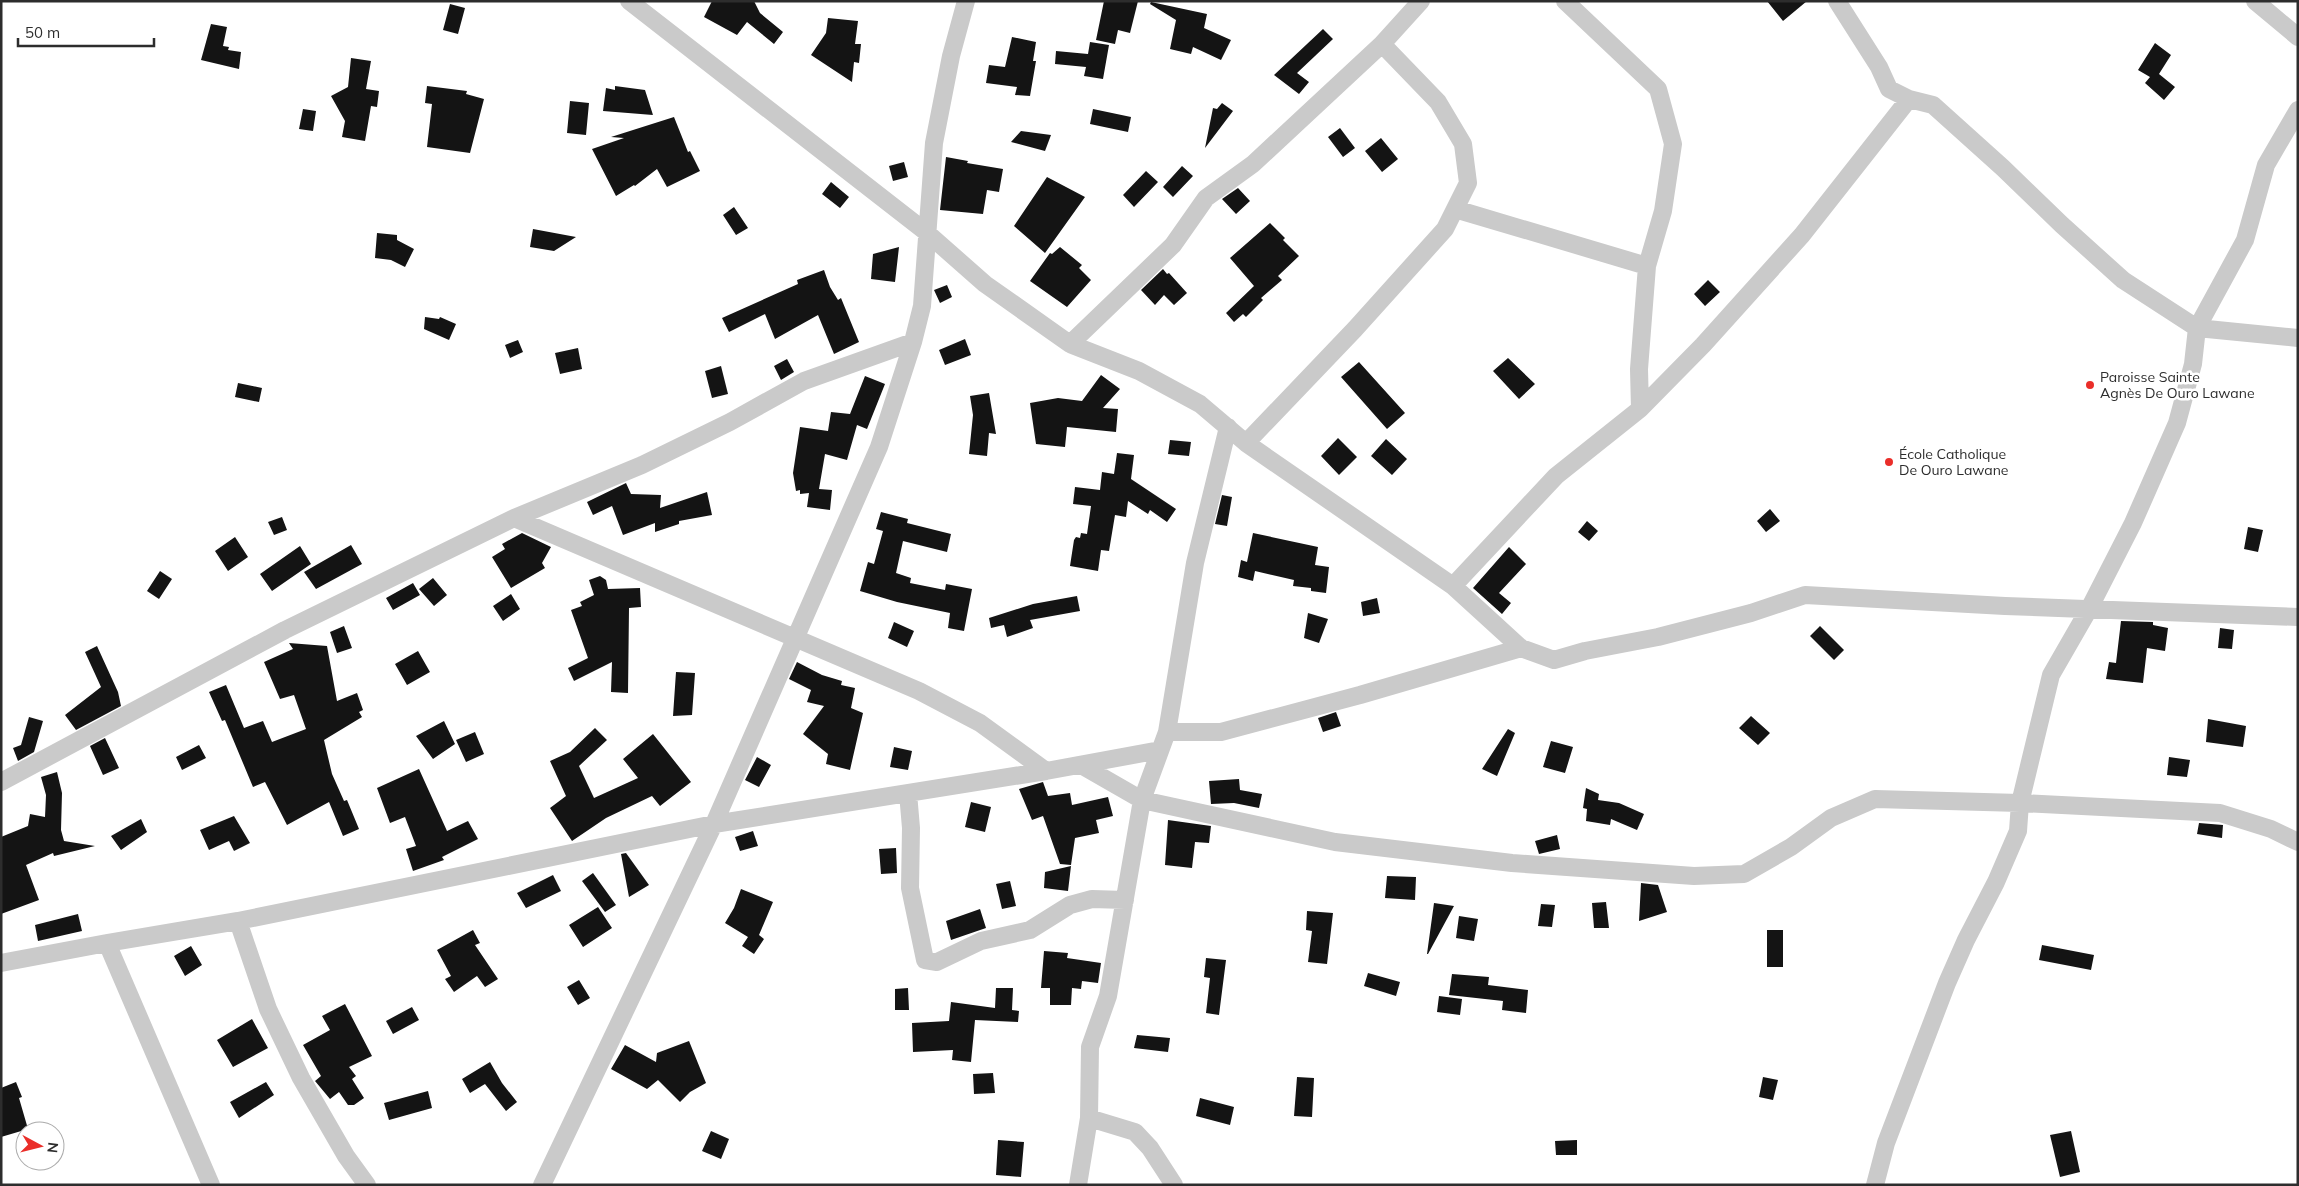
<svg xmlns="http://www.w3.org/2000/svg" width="2299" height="1186" font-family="Mulish,sans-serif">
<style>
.building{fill:#141414}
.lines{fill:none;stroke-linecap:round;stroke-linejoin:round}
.street{stroke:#cacaca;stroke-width:18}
.poi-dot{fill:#ea2e29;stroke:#fff;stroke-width:2}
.labels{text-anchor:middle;stroke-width:5;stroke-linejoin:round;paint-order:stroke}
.poi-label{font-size:14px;fill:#2d2d2d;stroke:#fff;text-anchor:start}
</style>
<rect width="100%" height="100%" fill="#fff"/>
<!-- building -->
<path class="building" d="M 712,1 L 754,1 L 760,13 L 783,32 L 774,44 L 747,22 L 737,35 L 704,17 Z
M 1104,1 L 1138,1 L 1130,33 L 1118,30 L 1115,44 L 1096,40 Z
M 1767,1 L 1807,1 L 1783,21 Z
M 1151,2 L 1207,14 L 1204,28 L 1231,40 L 1221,60 L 1193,47 L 1191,54 L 1170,49 L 1176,20 L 1150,4 Z
M 450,4 L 465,8 L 458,34 L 443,30 Z
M 828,18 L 858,21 L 855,44 L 861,44 L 859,63 L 854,62 L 852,82 L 811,55 L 826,33 Z
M 211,24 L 227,27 L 223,46 L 229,47 L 228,50 L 241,52 L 239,69 L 201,60 Z
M 1323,29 L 1333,39 L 1297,73 L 1309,82 L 1299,94 L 1274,75 Z
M 1012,37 L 1036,42 L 1033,61 L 1036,61 L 1030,96 L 1015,95 L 1017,87 L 986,83 L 989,65 L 1005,67 Z
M 1090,42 L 1109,45 L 1103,79 L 1084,76 L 1086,67 L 1055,64 L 1056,51 L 1088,54 Z
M 2155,43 L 2171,55 L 2159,74 L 2175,87 L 2164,100 L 2145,83 L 2150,77 L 2138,70 Z
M 351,58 L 371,61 L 366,89 L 379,91 L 377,107 L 371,106 L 365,141 L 342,137 L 345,121 L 331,96 L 348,87 Z
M 427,86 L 467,91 L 466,94 L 484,99 L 470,153 L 427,147 L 432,104 L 425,103 Z
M 615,86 L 645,90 L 653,115 L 603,111 L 606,88 L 615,90 Z
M 570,101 L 589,103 L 586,135 L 567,133 Z
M 1222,103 L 1233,111 L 1205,148 L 1213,108 L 1217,109 Z
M 303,109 L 316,111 L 313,131 L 299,129 Z
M 1093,109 L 1131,117 L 1128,132 L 1090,124 Z
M 674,117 L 688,152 L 690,151 L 700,171 L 667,187 L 657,169 L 635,186 L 634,185 L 616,196 L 592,149 L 624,138 L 611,137 Z
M 1340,128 L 1355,148 L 1343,157 L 1328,137 Z
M 1021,131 L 1051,135 L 1045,151 L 1011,142 Z
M 1381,138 L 1398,159 L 1382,172 L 1365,151 Z
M 946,157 L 968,161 L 967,163 L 1003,169 L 999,192 L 987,190 L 983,214 L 940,210 Z
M 904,162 L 908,177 L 893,181 L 889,166 Z
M 1182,166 L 1193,176 L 1173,197 L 1163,187 Z
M 1146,171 L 1158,182 L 1134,207 L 1123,195 Z
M 1047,177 L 1085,197 L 1045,253 L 1014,226 Z
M 831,182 L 849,197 L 840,208 L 822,194 Z
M 1238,188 L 1250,201 L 1236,214 L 1222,199 Z
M 734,207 L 748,228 L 736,235 L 723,215 Z
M 1270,223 L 1285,238 L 1283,240 L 1299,256 L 1278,276 L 1282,280 L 1261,298 L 1263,300 L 1246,317 L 1243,314 L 1234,322 L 1226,313 L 1254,286 L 1230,258 Z
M 533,229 L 576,237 L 554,251 L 530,247 Z
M 377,233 L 397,235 L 397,240 L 414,249 L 405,267 L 391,260 L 375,258 Z
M 899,247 L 895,282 L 871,279 L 873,254 Z
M 1060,247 L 1082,265 L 1079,268 L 1091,280 L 1067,307 L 1030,281 L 1050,253 L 1052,254 Z
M 1163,269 L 1167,274 L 1169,273 L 1187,293 L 1174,305 L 1164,295 L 1155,305 L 1141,290 Z
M 824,270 L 830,287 L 838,300 L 841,298 L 859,342 L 834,354 L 818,315 L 775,339 L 765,314 L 729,332 L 722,318 L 798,284 L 797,280 Z
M 1708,280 L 1720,292 L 1705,306 L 1694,294 Z
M 947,285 L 952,297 L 940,303 L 934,290 Z
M 425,317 L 439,319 L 440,317 L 456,324 L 449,340 L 424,329 Z
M 965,339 L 971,355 L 945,365 L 939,350 Z
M 518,340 L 523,352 L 510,358 L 505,345 Z
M 578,348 L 582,369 L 560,374 L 555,353 Z
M 1508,358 L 1535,384 L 1519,399 L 1493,371 Z
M 787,359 L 794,372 L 781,380 L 774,366 Z
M 1359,362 L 1405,413 L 1387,429 L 1341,377 Z
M 721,366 L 728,394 L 712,398 L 705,371 Z
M 1101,375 L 1120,389 L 1103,408 L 1118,409 L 1116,432 L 1067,427 L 1065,447 L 1036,444 L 1030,403 L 1058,398 L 1082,401 Z
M 865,376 L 885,384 L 867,429 L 857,425 L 847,460 L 825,454 L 819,489 L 832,490 L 830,510 L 807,507 L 809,493 L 800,494 L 800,490 L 796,491 L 793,473 L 800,427 L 828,431 L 831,412 L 850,414 Z
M 238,383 L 262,388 L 259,402 L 235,397 Z
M 989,393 L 996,434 L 989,433 L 987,456 L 969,454 L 973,415 L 970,396 Z
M 1338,438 L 1357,457 L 1339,475 L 1321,456 Z
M 1386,439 L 1407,459 L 1392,475 L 1371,456 Z
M 1170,440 L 1191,442 L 1189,456 L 1168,454 Z
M 1117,453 L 1134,455 L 1131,479 L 1176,509 L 1167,522 L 1150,510 L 1148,514 L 1128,501 L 1126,517 L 1115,515 L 1109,551 L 1101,550 L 1098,571 L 1070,566 L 1074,540 L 1076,537 L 1080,538 L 1081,533 L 1087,534 L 1091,506 L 1073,504 L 1075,487 L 1100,490 L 1102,472 L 1114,474 Z
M 626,483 L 631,494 L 661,495 L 660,508 L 707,492 L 712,515 L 679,521 L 679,524 L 655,532 L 655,523 L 623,535 L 612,506 L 593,515 L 587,502 Z
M 1222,495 L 1232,497 L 1227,526 L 1215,524 Z
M 1770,509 L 1780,521 L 1766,532 L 1757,521 Z
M 881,512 L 908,519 L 907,523 L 951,534 L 947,552 L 903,541 L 896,573 L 911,578 L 910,583 L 945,590 L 946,584 L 972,589 L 964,631 L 948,628 L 950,613 L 897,602 L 860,591 L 868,562 L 874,564 L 883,531 L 876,529 Z
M 282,517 L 287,530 L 274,535 L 268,522 Z
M 1587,521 L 1598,531 L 1589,541 L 1578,532 Z
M 2248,527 L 2263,530 L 2258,552 L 2244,549 Z
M 522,533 L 551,547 L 542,563 L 545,568 L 511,588 L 492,557 L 505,549 L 502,544 Z
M 1253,533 L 1318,547 L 1315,565 L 1329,567 L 1326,593 L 1311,591 L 1311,588 L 1293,586 L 1294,580 L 1255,571 L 1253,581 L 1238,577 L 1241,560 L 1247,562 Z
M 235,537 L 248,557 L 228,571 L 215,551 Z
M 351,545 L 362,564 L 316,589 L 304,572 Z
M 300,546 L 311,564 L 272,591 L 260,574 Z
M 1509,547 L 1526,564 L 1499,593 L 1511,603 L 1502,614 L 1473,588 Z
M 160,571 L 172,579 L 159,599 L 147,591 Z
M 600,576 L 606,580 L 608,589 L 640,588 L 641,607 L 629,608 L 628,693 L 611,692 L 612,662 L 574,681 L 568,668 L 588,658 L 571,610 L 582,606 L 580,602 L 594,595 L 589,580 Z
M 433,578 L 447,595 L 434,606 L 419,589 Z
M 413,583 L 420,595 L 393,610 L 386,598 Z
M 511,594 L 520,609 L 503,621 L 493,606 Z
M 1077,596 L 1080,611 L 1030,620 L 1033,628 L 1007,637 L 1004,625 L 991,628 L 989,618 L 1033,604 Z
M 1377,598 L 1380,613 L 1363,616 L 1361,602 Z
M 1308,613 L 1328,619 L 1319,643 L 1304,638 Z
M 2121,621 L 2153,622 L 2153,625 L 2168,628 L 2165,651 L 2147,648 L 2143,683 L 2106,679 L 2109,662 L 2116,663 Z
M 894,622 L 914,631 L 907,647 L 888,638 Z
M 344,626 L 352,648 L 337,653 L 330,632 Z
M 1820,626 L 1844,650 L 1834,660 L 1810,636 Z
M 2220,628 L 2234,630 L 2232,649 L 2218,648 Z
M 289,643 L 327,646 L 337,701 L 357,693 L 363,710 L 359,712 L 362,717 L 324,740 L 332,774 L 344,801 L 347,800 L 359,829 L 343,836 L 329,802 L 287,825 L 265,782 L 253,787 L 225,720 L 222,721 L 209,692 L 226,685 L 244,728 L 263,721 L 272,742 L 306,729 L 294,695 L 280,699 L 264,662 L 293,649 Z
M 97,646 L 118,692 L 121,706 L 76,730 L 65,715 L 101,687 L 85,652 Z
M 418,651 L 430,672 L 407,685 L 395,664 Z
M 797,662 L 822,675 L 842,681 L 841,685 L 855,688 L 851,708 L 863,713 L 850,770 L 826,764 L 828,754 L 803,734 L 824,706 L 807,702 L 811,690 L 789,679 Z
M 676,672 L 695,673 L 692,715 L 673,716 Z
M 1336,712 L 1341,726 L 1323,732 L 1318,718 Z
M 1751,716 L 1770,733 L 1758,745 L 1739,728 Z
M 29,717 L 43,721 L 34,752 L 18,761 L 13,748 L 21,745 Z
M 2208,719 L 2246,726 L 2243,747 L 2206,742 Z
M 444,721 L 455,744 L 433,759 L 416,736 Z
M 595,728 L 607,740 L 579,766 L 594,798 L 638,778 L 623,759 L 653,734 L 691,782 L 660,806 L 652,796 L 606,818 L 572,841 L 550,808 L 566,796 L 550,761 L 570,752 Z
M 1508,729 L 1515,733 L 1497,776 L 1482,769 Z
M 475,732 L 484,754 L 466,762 L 456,740 Z
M 105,738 L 119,768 L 103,775 L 90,746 Z
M 1551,741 L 1573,747 L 1565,773 L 1543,767 Z
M 199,745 L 206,758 L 182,770 L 176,757 Z
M 894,747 L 912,751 L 908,770 L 890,767 Z
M 757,757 L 771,765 L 759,787 L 745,780 Z
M 2169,757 L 2190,760 L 2187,777 L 2167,775 Z
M 419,769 L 447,831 L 468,821 L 478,839 L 442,857 L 444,860 L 413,871 L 406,849 L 416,846 L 405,817 L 390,823 L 377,788 Z
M 57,772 L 62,793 L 61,830 L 64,841 L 95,846 L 54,856 L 53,853 L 26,865 L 39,900 L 1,914 L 1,837 L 28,826 L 30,814 L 45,817 L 46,795 L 41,777 Z
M 1239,779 L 1240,790 L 1262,794 L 1259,808 L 1234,803 L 1211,804 L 1209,781 Z
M 1043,782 L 1048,796 L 1070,793 L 1072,805 L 1108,797 L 1113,816 L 1096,820 L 1099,833 L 1075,838 L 1071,865 L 1060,864 L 1043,816 L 1032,820 L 1019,789 Z
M 1586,788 L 1599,794 L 1598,800 L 1619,803 L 1644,814 L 1637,830 L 1611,819 L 1610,825 L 1586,821 L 1587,809 L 1583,808 Z
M 971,802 L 991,807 L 985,832 L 965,827 Z
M 234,816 L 250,843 L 234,851 L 229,841 L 209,850 L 200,830 Z
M 141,819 L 147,832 L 121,850 L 111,836 Z
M 1168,820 L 1211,826 L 1209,843 L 1195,842 L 1192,868 L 1165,865 Z
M 2199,823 L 2223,825 L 2222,838 L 2197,834 Z
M 753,831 L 758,846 L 740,851 L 735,837 Z
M 1557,835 L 1560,849 L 1539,854 L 1535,841 Z
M 896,848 L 897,873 L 881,874 L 879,849 Z
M 626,853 L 649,885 L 629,897 L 621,854 Z
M 1071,866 L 1068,891 L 1044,888 L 1045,872 Z
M 593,873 L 616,905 L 605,912 L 582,881 Z
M 553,875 L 561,891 L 526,908 L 517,893 Z
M 1387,876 L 1416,877 L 1415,900 L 1385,898 Z
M 1010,881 L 1016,906 L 1002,909 L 996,884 Z
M 1641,883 L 1658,885 L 1667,912 L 1639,921 Z
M 741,889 L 773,902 L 759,935 L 764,939 L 754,954 L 742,946 L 748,937 L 725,923 L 734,908 Z
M 1606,902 L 1609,928 L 1594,928 L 1592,903 Z
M 1434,903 L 1454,906 L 1428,954 L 1427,954 Z
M 1541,904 L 1555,905 L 1552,927 L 1538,926 Z
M 598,907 L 612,928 L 583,947 L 569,925 Z
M 980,909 L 986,928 L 951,940 L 946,921 Z
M 1307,911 L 1333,913 L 1327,964 L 1308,962 L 1312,931 L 1306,930 Z
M 78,914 L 82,931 L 38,941 L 35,925 Z
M 1459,916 L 1478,919 L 1474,941 L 1456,938 Z
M 473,930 L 480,943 L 475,945 L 498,979 L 485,987 L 477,976 L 454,992 L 445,979 L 451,976 L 437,950 Z
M 1767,930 L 1783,930 L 1783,967 L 1767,967 Z
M 2042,945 L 2094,955 L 2091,970 L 2039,960 Z
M 191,946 L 202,965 L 185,976 L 174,956 Z
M 1044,951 L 1068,953 L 1067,958 L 1101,963 L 1098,983 L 1082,981 L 1081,989 L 1072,988 L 1071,1005 L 1050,1005 L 1050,988 L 1041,988 Z
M 1206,958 L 1226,960 L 1219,1015 L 1206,1013 L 1210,978 L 1204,977 Z
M 1368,973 L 1400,982 L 1396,996 L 1364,986 Z
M 1452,974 L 1489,977 L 1488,985 L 1528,990 L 1526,1013 L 1502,1010 L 1503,1001 L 1449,995 Z
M 579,980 L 590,998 L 578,1005 L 567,987 Z
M 908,988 L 909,1010 L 895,1010 L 895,989 Z
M 996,988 L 1013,988 L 1012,1010 L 1019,1011 L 1018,1022 L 975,1020 L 971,1062 L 952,1060 L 953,1050 L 913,1052 L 912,1023 L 949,1021 L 951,1002 L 995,1008 Z
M 1439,996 L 1462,999 L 1460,1015 L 1437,1012 Z
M 345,1004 L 372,1056 L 349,1067 L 356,1076 L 352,1079 L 364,1098 L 354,1105 L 348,1105 L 339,1092 L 330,1099 L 315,1081 L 321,1076 L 303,1045 L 330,1030 L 322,1016 Z
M 412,1007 L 419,1020 L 393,1034 L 386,1021 Z
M 252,1019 L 268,1048 L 233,1067 L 217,1040 Z
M 1137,1035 L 1170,1038 L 1168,1052 L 1134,1048 Z
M 689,1041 L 706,1083 L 690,1092 L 680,1102 L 658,1080 L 647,1089 L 611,1069 L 625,1045 L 656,1062 L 657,1053 Z
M 490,1062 L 502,1083 L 517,1102 L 506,1111 L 485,1084 L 470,1093 L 462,1079 Z
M 993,1073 L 995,1093 L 974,1094 L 973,1074 Z
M 1297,1077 L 1314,1078 L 1312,1117 L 1294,1116 Z
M 1763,1077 L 1778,1080 L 1773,1100 L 1759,1097 Z
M 16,1082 L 22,1097 L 19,1098 L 28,1129 L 1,1137 L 1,1088 Z
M 266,1082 L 274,1095 L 239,1118 L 230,1102 Z
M 428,1091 L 432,1108 L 389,1120 L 384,1103 Z
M 1200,1098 L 1234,1107 L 1230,1125 L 1196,1116 Z
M 711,1131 L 729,1139 L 721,1159 L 702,1151 Z
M 2071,1131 L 2080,1172 L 2060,1177 L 2050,1135 Z
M 998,1140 L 1024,1142 L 1021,1177 L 996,1175 Z
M 1577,1140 L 1577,1155 L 1556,1155 L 1555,1141 Z"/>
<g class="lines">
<!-- street -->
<path class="street" d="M 629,1 L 926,232 L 985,284 L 1070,344 L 1139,371 L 1200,404 L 1246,443 L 1453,586 L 1521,648 L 1554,660 L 1585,651 L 1658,637 L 1751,613 L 1805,595 L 2005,606 L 2298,617
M 1837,1 L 1879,67 L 1889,89 L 1909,99 L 1933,105 L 2003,168 L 2062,225 L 2123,280 L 2197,328 L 2298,338
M 2255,1 L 2298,37
M 1455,209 L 1647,266
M 1070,344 L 1173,245 L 1206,198 L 1253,164 L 1382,44 L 1421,1
M 1640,409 L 1703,345 L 1802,235 L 1909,99
M 1246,443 L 1355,329 L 1445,229 L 1468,183 L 1463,144 L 1438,102 L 1382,44
M 514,518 L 919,691 L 980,723 L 1046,771
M 1453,586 L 1556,476 L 1640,409 L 1639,369 L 1647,266 L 1663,211 L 1673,144 L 1658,89 L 1565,1
M 1167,732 L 1221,732 L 1360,695 L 1521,648
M 1081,765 L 1142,800 L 1335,842 L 1512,863 L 1694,876 L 1744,874 L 1791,847 L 1831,818 L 1875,799 L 2020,803 L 2220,813 L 2271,829 L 2298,842
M 1,782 L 285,630 L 514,518 L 642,465 L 730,422 L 804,381 L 913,342
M 908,793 L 911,828 L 910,888 L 925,960 L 937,962 L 981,941 L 1030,930 L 1070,905 L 1092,899 L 1125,900
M 238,921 L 268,1009 L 301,1078 L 346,1156 L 367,1185
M 107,943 L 211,1185
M 1,963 L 107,943 L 238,921 L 714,824 L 1046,771 L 1160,750
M 1089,1118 L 1135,1132 L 1150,1148 L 1174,1185
M 542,1185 L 714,824 L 879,447 L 913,342 L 922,306 L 934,143 L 951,56 L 966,1
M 1078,1185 L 1089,1118 L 1090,1047 L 1108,996 L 1142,800 L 1167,732 L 1195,563 L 1228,427
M 1875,1185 L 1886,1143 L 1947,983 L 1966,940 L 1996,882 L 2018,831 L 2020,803 L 2051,675 L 2089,609 L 2133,523 L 2177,423 L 2193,364 L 2197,328 L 2245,240 L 2266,165 L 2298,110"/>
</g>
<!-- markers -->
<g class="poi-dot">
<circle cx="2090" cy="385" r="5"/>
<circle cx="1889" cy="462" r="5"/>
</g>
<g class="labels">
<!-- poi labels -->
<g class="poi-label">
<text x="2100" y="382">Paroisse Sainte<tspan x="2100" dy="16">Agnès De Ouro Lawane</tspan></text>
<text x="1899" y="459">École Catholique<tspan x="1899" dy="16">De Ouro Lawane</tspan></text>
</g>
</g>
<!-- border -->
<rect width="2299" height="1186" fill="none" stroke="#2d2d2d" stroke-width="5"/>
<!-- north arrow -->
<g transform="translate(40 1146) rotate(97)"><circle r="24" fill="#ffffff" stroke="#ababab"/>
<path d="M0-4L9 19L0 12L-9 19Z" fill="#ea2e29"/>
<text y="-8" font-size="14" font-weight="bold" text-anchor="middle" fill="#2d2d2d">N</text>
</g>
<!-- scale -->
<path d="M18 38v8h136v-8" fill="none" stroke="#2d2d2d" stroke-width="2.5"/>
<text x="25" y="38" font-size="15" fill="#2d2d2d" stroke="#ffffff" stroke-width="4" paint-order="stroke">50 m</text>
</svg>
